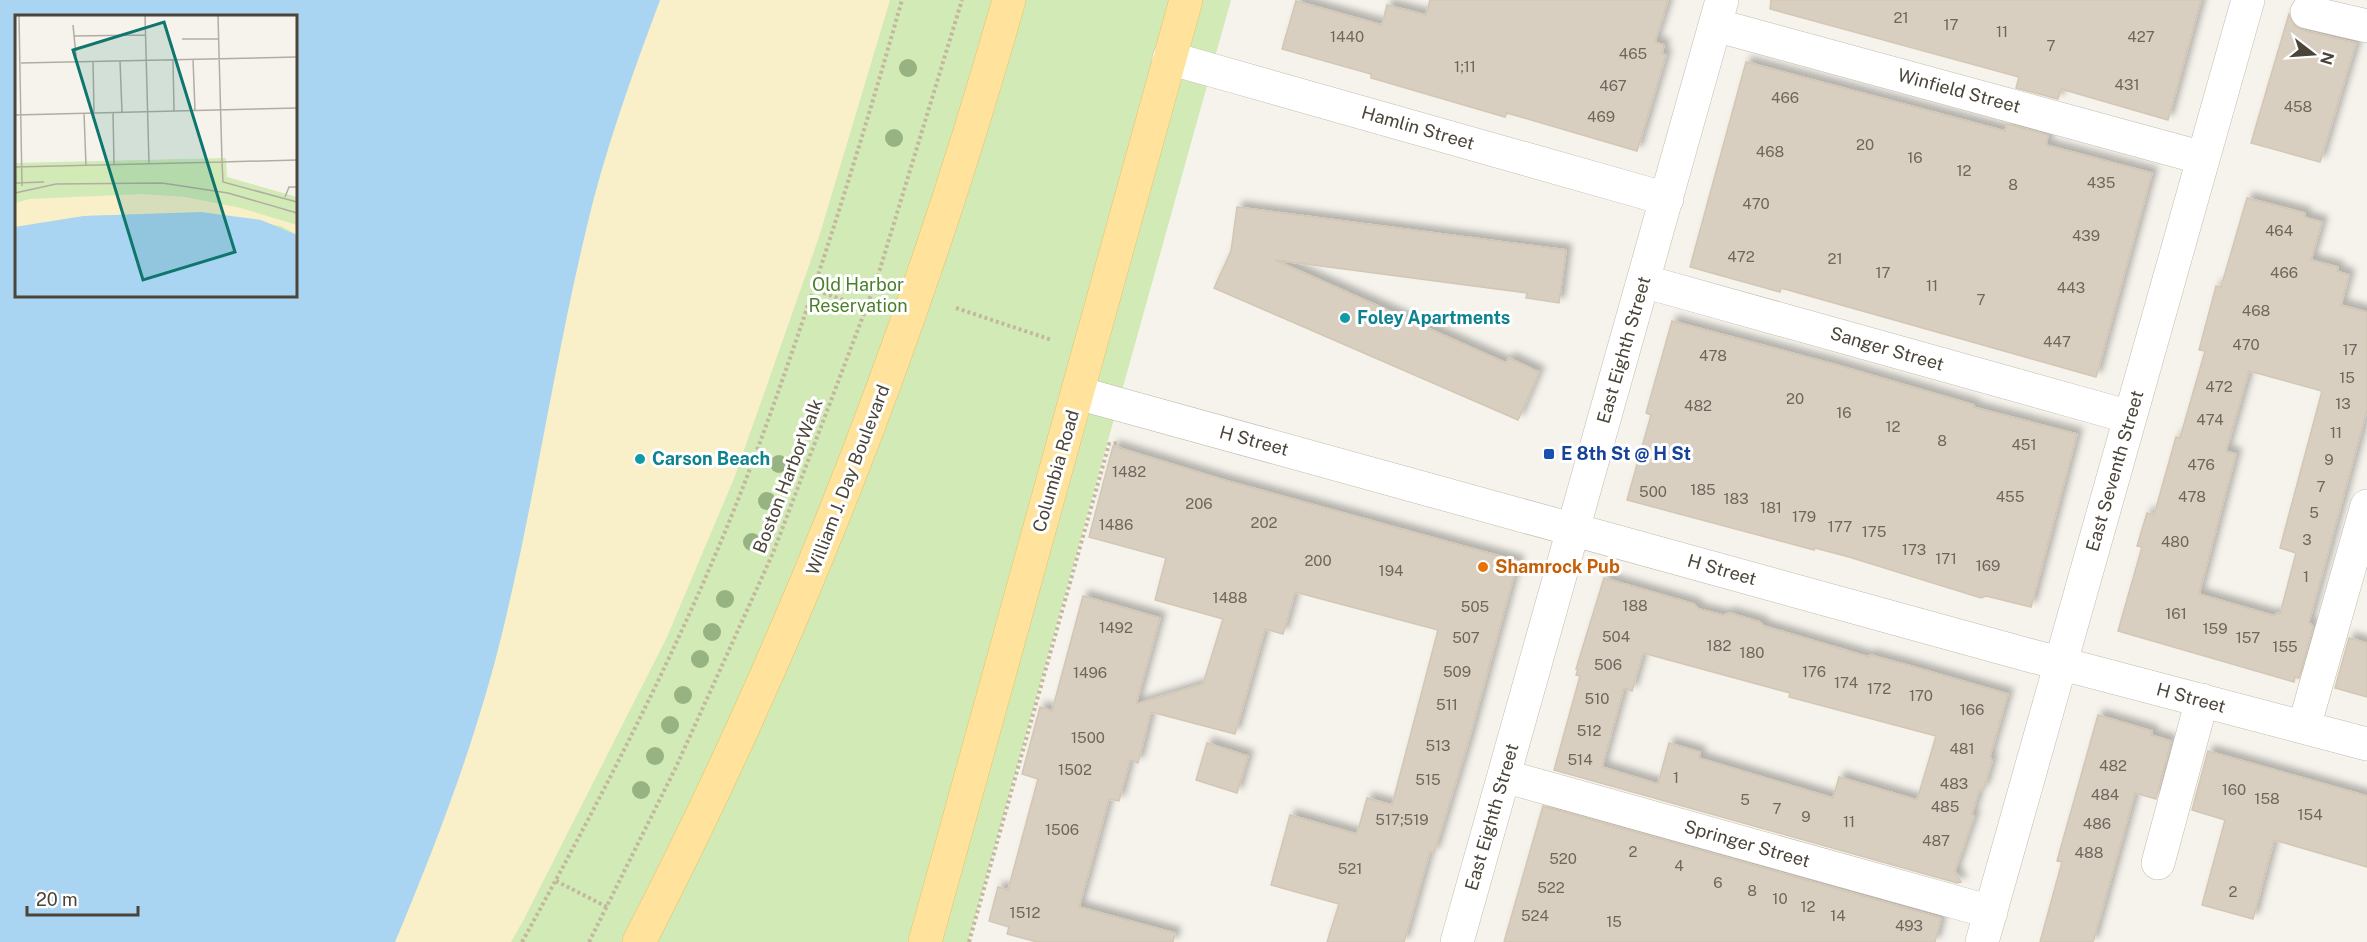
<svg xmlns="http://www.w3.org/2000/svg" width="2367" height="942" font-family="'Public Sans',sans-serif">
<style>
.green{fill:#d2eab5}
.sand{fill:#f9efc9}
.water{fill:#a9d4f2;fill-rule:evenodd}
.building{fill:#d8cfc1;stroke:#d3c7b4;stroke-width:1.5;fill-rule:evenodd;filter:url(#shadow)}
.lines{fill:none;stroke-linecap:round;stroke-linejoin:round}
.minor-casing{stroke:#c2bbae;stroke-width:34}
.major-casing{stroke:#e6c16a;stroke-width:34}
.path{stroke:#c4b79f;stroke-width:4;stroke-dasharray:3 3;stroke-linecap:butt}
.minor{stroke:#fff;stroke-width:33}
.major{stroke:#ffe39c;stroke-width:33}
.tree{fill:#97b381}
.culture-dot{fill:#0f9aa8;stroke:#fff;stroke-width:2}
.transit-dot{fill:#1a4fb4;stroke:#fff;stroke-width:2}
.food-dot{fill:#e8710a;stroke:#fff;stroke-width:2}
.labels{text-anchor:middle;stroke-width:6;stroke-linejoin:round;paint-order:stroke}
.number-label{font-size:15px;fill:#6e675b}
.street-label{font-size:18px;fill:#4b4439;stroke:#fff}
.park-label{font-size:18px;fill:#4a7f2a;stroke:#fff}
.culture-label{font-size:18px;font-weight:bold;fill:#0d838f;stroke:#fff;text-anchor:start}
.transit-label{font-size:18px;font-weight:bold;fill:#164399;stroke:#fff;text-anchor:start}
.food-label{font-size:18px;font-weight:bold;fill:#c56008;stroke:#fff;text-anchor:start}
.inset-road{fill:none;stroke:#b2ada4;stroke-width:1.5}
.view{fill:#0f766e;fill-opacity:0.15;stroke:#0f766e;stroke-width:3}
.inset-edge{fill:none;stroke:#4b4439;stroke-width:3}
</style>
<defs>
<filter id="shadow"><feDropShadow dx="5.5" dy="-5.5" stdDeviation="3" flood-color="#0004"/></filter>
</defs>
<rect width="100%" height="100%" fill="#f6f3ec"/>
<!-- green -->
<path class="green" d="M 660,0 L 1231,0 L 968,942 L 395,942 C 439,837 479,732 505,621 C 536,491 555,359 586,230 C 604,152 632,75 660,0 Z"/>
<!-- sand -->
<path class="sand" d="M 660,0 L 890,0 L 819,237 L 735,476 L 667,637 L 523,921 L 511,942 L 395,942 C 439,837 479,732 505,621 C 536,491 555,359 586,230 C 604,152 632,75 660,0 Z"/>
<!-- water -->
<path class="water" d="M 0,0 L 660,0 C 632,75 604,152 586,230 C 555,359 536,491 505,621 C 479,732 439,837 395,942 L 0,942 ZM 16,16 L 296,16 L 296,296 L 16,296 Z"/>
<!-- building -->
<path class="building" d="M 1430,0 L 1668,0 L 1655,42 L 1664,45 L 1662,54 L 1666,55 L 1637,151 L 1507,113 L 1505,117 L 1371,78 L 1371,74 L 1282,49 L 1296,1 L 1382,25 L 1387,5 L 1426,15 Z
M 1771,0 L 2201,0 L 2168,120 L 2061,89 L 2058,99 L 2016,88 L 2019,77 L 1770,9 Z
M 2289,14 L 2294,25 L 2302,30 L 2356,43 L 2320,162 L 2251,143 Z
M 1746,62 L 2005,131 L 2007,124 L 2048,135 L 2046,145 L 2152,173 L 2096,377 L 1781,288 L 1780,292 L 1690,267 Z
M 2247,198 L 2305,213 L 2304,217 L 2322,222 L 2311,260 L 2338,267 L 2337,271 L 2349,275 L 2341,305 L 2367,312 L 2367,410 L 2309,622 L 2313,627 L 2299,678 L 2295,677 L 2294,682 L 2118,631 L 2142,547 L 2137,546 L 2147,513 L 2154,515 L 2176,437 L 2180,438 L 2205,351 L 2199,350 L 2216,286 L 2221,287 ZM 2249,371 L 2322,391 L 2280,548 L 2296,553 L 2280,614 L 2276,613 L 2275,616 L 2199,594 L 2236,454 L 2226,451 Z
M 1237,207 L 1566,250 L 1559,303 L 1526,298 L 1527,293 L 1275,260 L 1506,363 L 1509,358 L 1539,372 L 1518,420 L 1214,288 L 1231,251 Z
M 1672,321 L 1837,365 L 1974,405 L 1973,407 L 2077,434 L 2031,607 L 1986,596 L 1981,598 L 1849,557 L 1815,548 L 1814,550 L 1627,500 L 1651,415 L 1646,413 Z
M 1113,446 L 1224,480 L 1518,561 L 1468,743 L 1434,853 L 1430,851 L 1404,942 L 1327,942 L 1339,904 L 1271,885 L 1290,815 L 1357,834 L 1367,798 L 1392,805 L 1438,630 L 1295,592 L 1283,634 L 1265,629 L 1235,734 L 1151,712 L 1138,763 L 1130,760 L 1119,801 L 1109,799 L 1079,907 L 1175,933 L 1173,942 L 1037,942 L 1007,934 L 1009,927 L 989,921 L 998,887 L 1008,890 L 1038,779 L 1022,774 L 1040,707 L 1052,711 L 1083,596 L 1160,618 L 1136,704 L 1203,684 L 1223,619 L 1155,600 L 1166,558 L 1089,537 Z
M 1604,578 L 1694,604 L 1699,609 L 1723,615 L 1730,613 L 1760,622 L 1764,626 L 1869,657 L 1870,655 L 1911,666 L 2008,694 L 1990,756 L 1992,761 L 1984,788 L 1979,791 L 1972,814 L 1974,817 L 1955,871 L 1961,882 L 1957,883 L 1554,770 L 1580,676 L 1576,675 L 1578,669 L 1576,669 ZM 1643,653 L 1790,693 L 1789,697 L 1936,736 L 1917,800 L 1839,777 L 1833,798 L 1699,758 L 1700,752 L 1669,743 L 1658,784 L 1602,767 L 1624,688 L 1632,691 Z
M 2349,638 L 2367,643 L 2367,697 L 2335,688 Z
M 2098,715 L 2152,731 L 2151,735 L 2171,741 L 2156,799 L 2135,793 L 2093,942 L 2040,942 L 2062,862 L 2057,861 Z
M 1207,743 L 1248,756 L 1237,793 L 1196,780 Z
M 2208,751 L 2367,796 L 2367,867 L 2274,840 L 2253,919 L 2202,905 L 2225,820 L 2192,810 Z
M 1543,806 L 1941,918 L 1935,942 L 1504,942 Z"/>
<g class="lines">
<!-- minor casing -->
<g class="minor-casing">
<path id="minor" d="M 2307,12 L 2367,26
M 1715,25 L 2203,158
M 1169,58 L 1667,199
M 1643,281 L 2130,417
M 1078,393 L 2028,655 L 2367,744
M 2304,727 L 2367,506
M 1504,776 L 1991,912
M 2158,863 L 2202,700
M 1457,942 L 1722,0
M 1982,942 L 2248,0"/>
</g>
<!-- major casing -->
<g class="major-casing">
<path id="major" d="M 639,942 C 794,641 917,326 1009,0
M 925,942 L 1186,0"/>
</g>
<!-- path -->
<path class="path" d="M 812,289 L 866,308
M 956,308 L 1052,340
M 556,881 L 607,907
M 522,942 C 609,784 693,622 756,453 C 811,304 859,152 902,0
M 589,942 L 676,767 L 773,553 L 876,282 L 962,0
M 969,942 L 1109,444 L 1118,443"/>
<!-- minor -->
<use href="#minor" class="minor"/>
<!-- major -->
<use href="#major" class="major"/>
</g>
<!-- trees -->
<g class="tree">
<circle cx="908" cy="68" r="9"/>
<circle cx="894" cy="138" r="9"/>
<circle cx="779" cy="464" r="9"/>
<circle cx="767" cy="501" r="9"/>
<circle cx="752" cy="542" r="9"/>
<circle cx="725" cy="599" r="9"/>
<circle cx="712" cy="632" r="9"/>
<circle cx="700" cy="659" r="9"/>
<circle cx="683" cy="695" r="9"/>
<circle cx="670" cy="725" r="9"/>
<circle cx="655" cy="756" r="9"/>
<circle cx="641" cy="790" r="9"/>
</g>
<!-- markers -->
<g class="culture-dot">
<circle cx="1345" cy="318" r="6"/>
<circle cx="640" cy="459" r="6"/>
</g>
<rect class="transit-dot" x="1543" y="448" width="12" height="12" rx="3"/>
<circle class="food-dot" cx="1483" cy="567" r="6"/>
<g class="labels">
<!-- number labels -->
<g class="number-label">
<text x="1901" y="23">21</text>
<text x="1951" y="30">17</text>
<text x="2002" y="37">11</text>
<text x="1347" y="42">1440</text>
<text x="2141" y="42">427</text>
<text x="2051" y="51">7</text>
<text x="1633" y="59">465</text>
<text x="1465" y="72">1;11</text>
<text x="2127" y="90">431</text>
<text x="1613" y="91">467</text>
<text x="1785" y="103">466</text>
<text x="2298" y="112">458</text>
<text x="1601" y="122">469</text>
<text x="1865" y="150">20</text>
<text x="1770" y="157">468</text>
<text x="1915" y="163">16</text>
<text x="1964" y="176">12</text>
<text x="2101" y="188">435</text>
<text x="2013" y="190">8</text>
<text x="1756" y="209">470</text>
<text x="2279" y="236">464</text>
<text x="2086" y="241">439</text>
<text x="1741" y="262">472</text>
<text x="1835" y="264">21</text>
<text x="1883" y="278">17</text>
<text x="2284" y="278">466</text>
<text x="1932" y="291">11</text>
<text x="2071" y="293">443</text>
<text x="1981" y="305">7</text>
<text x="2256" y="316">468</text>
<text x="2057" y="347">447</text>
<text x="2246" y="350">470</text>
<text x="2350" y="355">17</text>
<text x="1713" y="361">478</text>
<text x="2347" y="383">15</text>
<text x="2219" y="392">472</text>
<text x="1795" y="404">20</text>
<text x="2343" y="409">13</text>
<text x="1698" y="411">482</text>
<text x="1844" y="418">16</text>
<text x="2210" y="425">474</text>
<text x="1893" y="432">12</text>
<text x="2336" y="438">11</text>
<text x="1942" y="446">8</text>
<text x="2024" y="450">451</text>
<text x="2329" y="465">9</text>
<text x="2201" y="470">476</text>
<text x="1129" y="477">1482</text>
<text x="2321" y="492">7</text>
<text x="1703" y="495">185</text>
<text x="1653" y="497">500</text>
<text x="2010" y="502">455</text>
<text x="2192" y="502">478</text>
<text x="1736" y="504">183</text>
<text x="1199" y="509">206</text>
<text x="1771" y="513">181</text>
<text x="2314" y="518">5</text>
<text x="1804" y="522">179</text>
<text x="1264" y="528">202</text>
<text x="1116" y="530">1486</text>
<text x="1840" y="532">177</text>
<text x="1874" y="537">175</text>
<text x="2307" y="545">3</text>
<text x="2175" y="547">480</text>
<text x="1914" y="555">173</text>
<text x="1946" y="564">171</text>
<text x="1318" y="566">200</text>
<text x="1988" y="571">169</text>
<text x="1391" y="576">194</text>
<text x="2306" y="582">1</text>
<text x="1230" y="603">1488</text>
<text x="1635" y="611">188</text>
<text x="1475" y="612">505</text>
<text x="2176" y="619">161</text>
<text x="1116" y="633">1492</text>
<text x="2215" y="634">159</text>
<text x="1616" y="642">504</text>
<text x="1466" y="643">507</text>
<text x="2248" y="643">157</text>
<text x="1719" y="651">182</text>
<text x="2285" y="652">155</text>
<text x="1752" y="658">180</text>
<text x="1608" y="670">506</text>
<text x="1457" y="677">509</text>
<text x="1814" y="677">176</text>
<text x="1090" y="678">1496</text>
<text x="1846" y="688">174</text>
<text x="1879" y="694">172</text>
<text x="1921" y="701">170</text>
<text x="1597" y="704">510</text>
<text x="1447" y="710">511</text>
<text x="1972" y="715">166</text>
<text x="1589" y="736">512</text>
<text x="1088" y="743">1500</text>
<text x="1438" y="751">513</text>
<text x="1962" y="754">481</text>
<text x="1580" y="765">514</text>
<text x="2113" y="771">482</text>
<text x="1075" y="775">1502</text>
<text x="1676" y="783">1</text>
<text x="1428" y="785">515</text>
<text x="1954" y="789">483</text>
<text x="2234" y="795">160</text>
<text x="2105" y="800">484</text>
<text x="2267" y="804">158</text>
<text x="1745" y="805">5</text>
<text x="1945" y="812">485</text>
<text x="1777" y="814">7</text>
<text x="2310" y="820">154</text>
<text x="1806" y="822">9</text>
<text x="1402" y="825">517;519</text>
<text x="1849" y="827">11</text>
<text x="2097" y="829">486</text>
<text x="1062" y="835">1506</text>
<text x="1936" y="846">487</text>
<text x="1633" y="857">2</text>
<text x="2089" y="858">488</text>
<text x="1563" y="864">520</text>
<text x="1679" y="871">4</text>
<text x="1350" y="874">521</text>
<text x="1718" y="888">6</text>
<text x="1551" y="893">522</text>
<text x="1752" y="896">8</text>
<text x="2233" y="897">2</text>
<text x="1780" y="904">10</text>
<text x="1808" y="912">12</text>
<text x="1025" y="918">1512</text>
<text x="1535" y="921">524</text>
<text x="1838" y="921">14</text>
<text x="1614" y="927">15</text>
<text x="1909" y="931">493</text>
</g>
<!-- street labels -->
<g class="street-label">
<text transform="translate(1959 91) rotate(15)" y="6">Winfield Street</text>
<text transform="translate(1418 128) rotate(16)" y="6">Hamlin Street</text>
<text transform="translate(1887 349) rotate(16)" y="6">Sanger Street</text>
<text transform="translate(1624 350) rotate(-74)" y="6">East Eighth Street</text>
<text transform="translate(1254 441) rotate(15)" y="6">H Street</text>
<text transform="translate(1056 471) rotate(-74)" y="6">Columbia Road</text>
<text transform="translate(2115 471) rotate(-74)" y="6">East Seventh Street</text>
<text transform="translate(788 476) rotate(-69)" y="6">Boston HarborWalk</text>
<text transform="translate(848 480) rotate(-69)" y="6">William J. Day Boulevard</text>
<text transform="translate(1722 570) rotate(16)" y="6">H Street</text>
<text transform="translate(2191 698) rotate(15)" y="6">H Street</text>
<text transform="translate(1492 817) rotate(-74)" y="6">East Eighth Street</text>
<text transform="translate(1747 844) rotate(16)" y="6">Springer Street</text>
</g>
<!-- park labels -->
<g class="park-label">
<text x="858" y="291">Old Harbor<tspan x="858" dy="21">Reservation</tspan></text>
</g>
<!-- culture labels -->
<g class="culture-label">
<text x="1357" y="324">Foley Apartments</text>
<text x="652" y="465">Carson Beach</text>
</g>
<!-- transit labels -->
<g class="transit-label">
<text x="1561" y="460">E 8th St @ H St</text>
</g>
<!-- food labels -->
<g class="food-label">
<text x="1495" y="573">Shamrock Pub</text>
</g>
</g>
<!-- overview -->
<g transform="translate(15 15)">
<rect width="282" height="282" fill="#f6f3ec"/>
<path d="M 211,143 L 212,162 L 282,182 L 282,220 L 173,198 L 0,212 L 0,148 Z" fill="#d2eab5"/>
<path d="M 127,179 L 170,182 L 226,193 L 282,210 L 282,220 L 266,211 L 173,198 L 69,201 L 0,212 L 0,188 L 14,184 Z" fill="#f9efc9"/>
<path d="M 186,197 L 246,205 L 282,220 L 282,282 L 0,282 L 0,212 L 69,201 Z" fill="#a9d4f2"/>
<path class="inset-road" d="M 4,0 L 7,171M 130,0 L 134,149M 203,0 L 207,147 L 282,145M 58,10 L 61,41M 59,21 L 130,20M 167,24 L 204,24M 178,44 L 180,96M 158,45 L 159,96M 78,46 L 79,98M 105,46 L 107,97M 6,48 L 282,42M 98,97 L 99,150M 69,98 L 71,151M 0,100 L 282,93M 0,152 L 207,147 L 208,167 L 282,187M 0,168 L 29,167M 0,178 L 41,169 L 147,168 L 213,178 L 282,198M 270,182 L 274,172 L 282,172"/>
<path class="view" d="M 149,7 L 220,237 L 128,265 L 58,35 Z"/>
<rect width="282" height="282" class="inset-edge"/>
</g>
<!-- north arrow -->
<g transform="translate(2313 54) rotate(107)" stroke="#ffffff" stroke-width="4.5" paint-order="stroke">
<path d="M0-4.5L10 22L0 15L-10 22Z" fill="#4b4439"/>
<text y="-9" font-size="16" font-weight="bold" text-anchor="middle" fill="#4b4439">N</text>
</g>
<!-- scale -->
<path d="M27 906v9h111v-9" fill="none" stroke="#4b4439" stroke-width="3"/>
<text x="36" y="906" font-size="18" fill="#4b4439" stroke="#ffffff" stroke-width="4.5" paint-order="stroke">20 m</text>
</svg>
